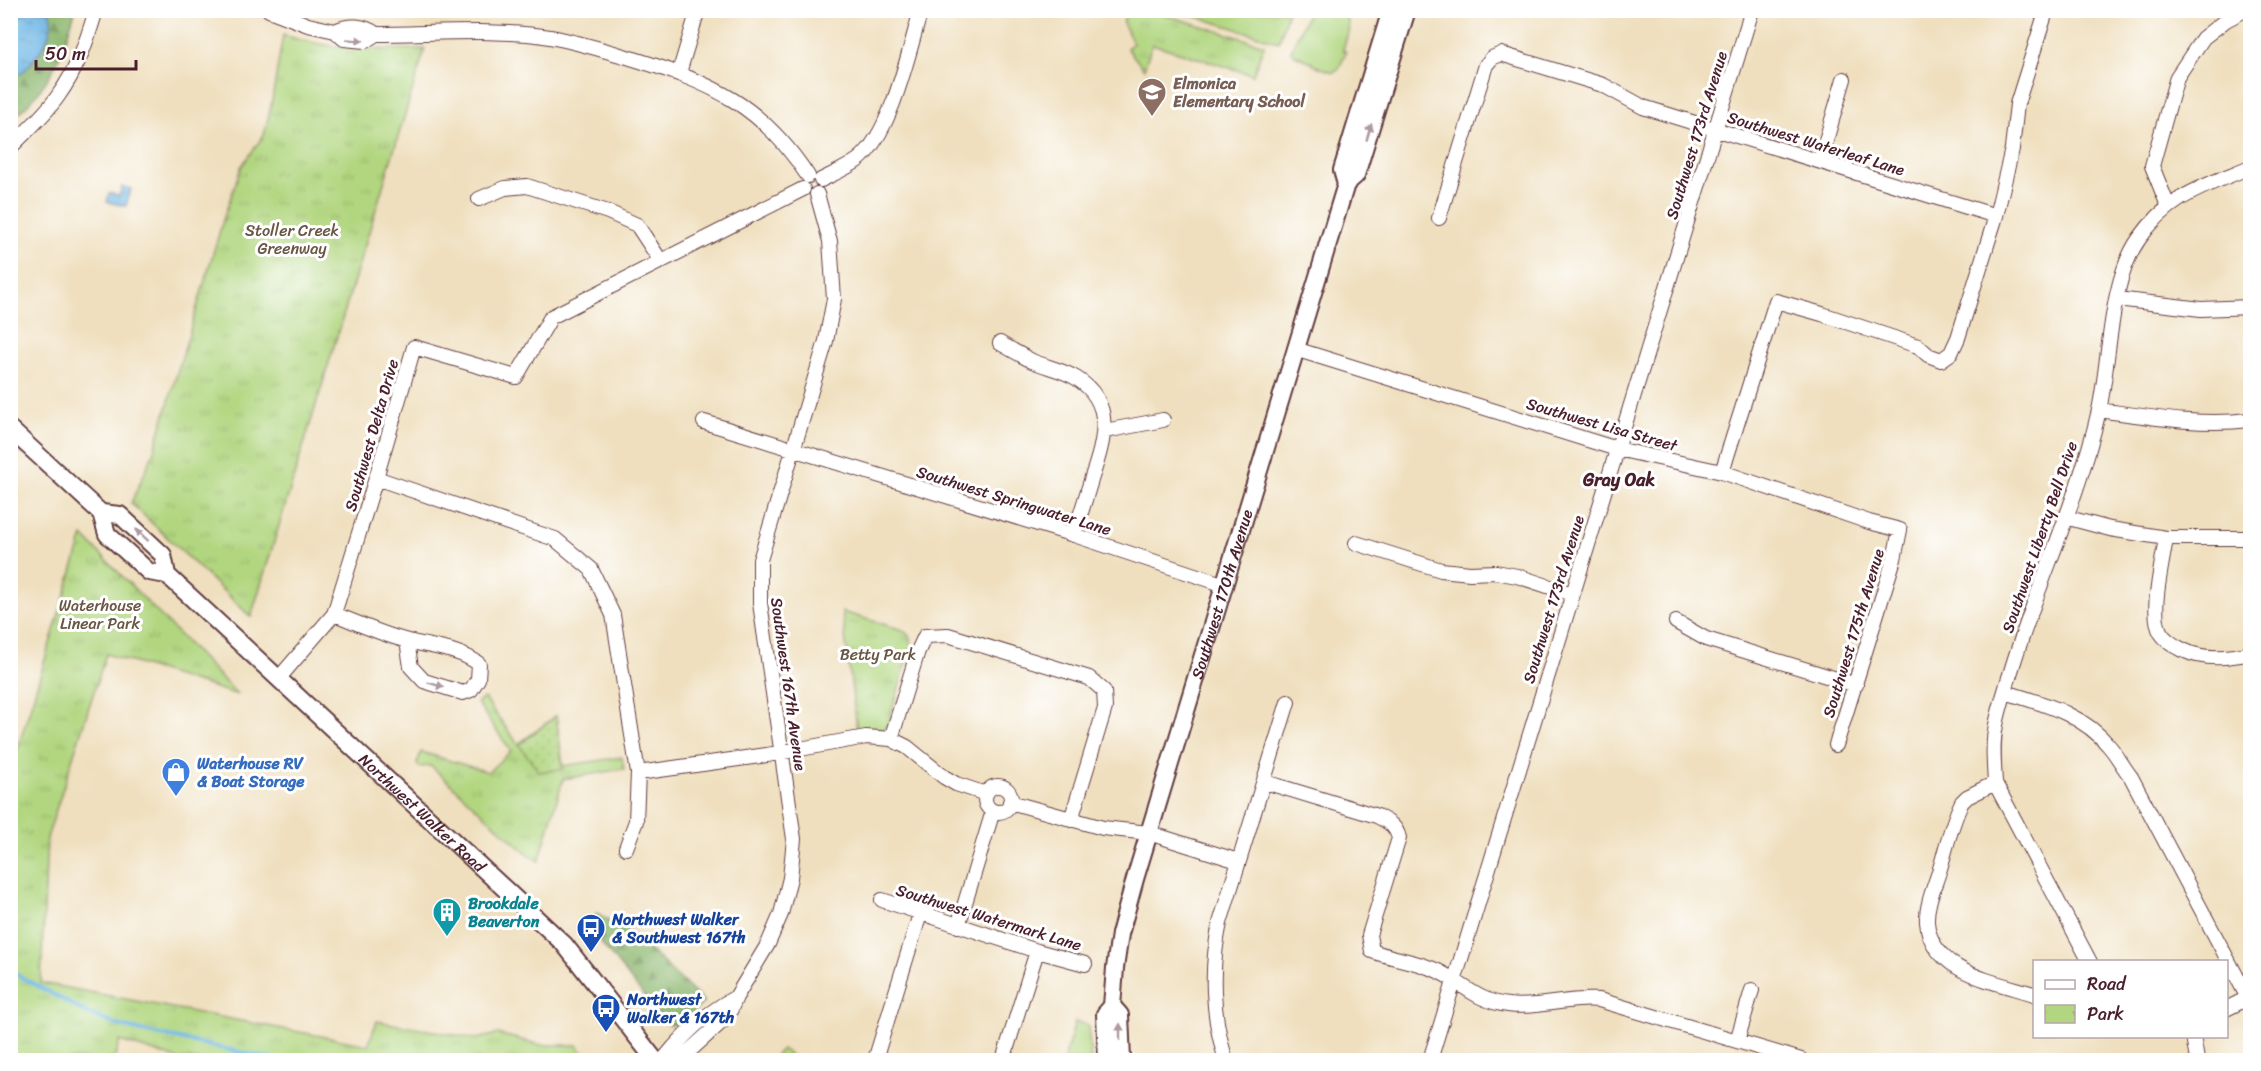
<svg xmlns="http://www.w3.org/2000/svg" width="2261" height="1071" font-family="Sriracha,sans-serif">
<style>
.grass{fill:#b1d67f;stroke:#7e7a55;stroke-width:1.5}
.forest{fill:url(#forest-firs);stroke:#6b6b4c;stroke-width:1.5}
.wetland{fill:url(#wetland-marsh);stroke:#7e7a55;stroke-width:1.5}
.park{fill:url(#park-tufts);stroke:#7e7a55;stroke-width:1.5}
.garden{fill:url(#garden-dots);stroke:#7e7a55;stroke-width:1.5}
.water{fill:url(#water-ripples);stroke:#5a6a87;stroke-width:1.5}
.lines{fill:none;stroke-linecap:round;stroke-linejoin:round}
.stream{stroke:#6ab4e3;stroke-width:4}
.minor-casing{stroke:#633c41;stroke-width:16}
.major-casing{stroke:#633c41;stroke-width:20}
.minor{stroke:#fff;stroke-width:14}
.major{stroke:#fff;stroke-width:16}
.oneway{fill:#ae9aa0}
.labels{text-anchor:middle;stroke-width:6;stroke-linejoin:round;paint-order:stroke}
.education-label{font-size:16px;font-weight:bold;fill:#785e54;stroke:#fff;text-anchor:start}
.street-label{font-size:16px;fill:#4a1f2b;stroke:#fff}
.park-label{font-size:16px;fill:#695644;stroke:#fff}
.shop-label{font-size:16px;font-weight:bold;fill:#366cbe;stroke:#fff;text-anchor:start}
.culture-label{font-size:16px;font-weight:bold;fill:#0d838f;stroke:#fff;text-anchor:start}
.transit-label{font-size:16px;font-weight:bold;fill:#164399;stroke:#fff;text-anchor:start}
.neighbourhood-label{font-size:18px;font-weight:bold;fill:#4a1f2b;stroke:#fff}
</style>
<defs>
<pattern id="forest-firs" width="22" height="20" patternUnits="userSpaceOnUse" patternTransform="scale(1.5)"><rect width="22" height="20" fill="#8cb76e"/><path d="M5 1l3.5 6h-7zM16 11l3.5 6h-7z" fill="#74945b"/></pattern>
<pattern id="wetland-marsh" width="20" height="14" patternUnits="userSpaceOnUse" patternTransform="scale(1.5)"><rect width="20" height="14" fill="#b1d67f"/><path d="M1 5h8M5 5V1M11 12h8M15 12V8" fill="none" stroke="#9ab76e"/></pattern>
<pattern id="park-tufts" width="24" height="20" patternUnits="userSpaceOnUse" patternTransform="scale(1.5)"><rect width="24" height="20" fill="#b1d67f"/><path d="M3 7l-1-3M5 7V3M7 7l1-3M15 17l-1-3M17 17v-4M19 17l1-3" fill="none" stroke="#9ab76e"/></pattern>
<pattern id="garden-dots" width="8" height="8" patternUnits="userSpaceOnUse" patternTransform="scale(1.5)"><rect width="8" height="8" fill="#b1d67f"/><path d="M2 2h.1M6 6h.1" fill="none" stroke="#9ab76e" stroke-width="1.8" stroke-linecap="round"/></pattern>
<pattern id="water-ripples" width="26" height="14" patternUnits="userSpaceOnUse" patternTransform="scale(1.5)"><rect width="26" height="14" fill="#6ab4e3"/><path d="M2 4q2-2 4 0t4 0M15 11q2-2 4 0t4 0" fill="none" stroke="#5992b8"/></pattern>
</defs>
<rect width="100%" height="100%" fill="#fff"/>
<filter id="ink" filterUnits="userSpaceOnUse"><feTurbulence type="fractalNoise" baseFrequency=".0167" numOctaves="2"/><feDisplacementMap in="SourceGraphic" scale="12" xChannelSelector="R" yChannelSelector="G"/><feConvolveMatrix kernelMatrix="1 2 1 2 8 2 1 2 1" color-interpolation-filters="sRGB"/></filter>
<filter id="wash" filterUnits="userSpaceOnUse"><feTurbulence type="fractalNoise" baseFrequency=".008" numOctaves="4" result="noise"/><feDisplacementMap in="SourceGraphic" scale="24" xChannelSelector="R" yChannelSelector="G"/><feGaussianBlur stdDeviation="1.35" result="paint"/><feColorMatrix in="noise" values="0 0 0 0 0 0 0 0 0 0 0 0 0 0 0 0 0 1.4 0 .05"/><feComposite in="paint" operator="in"/></filter>
<g filter="url(#wash)">
<rect width="100%" height="100%" fill="#efdfbe"/>
<!-- grass -->
<path class="grass" d="M 1178,11 L 1288,11 L 1279,42 Z
M 1309,11 L 1342,11 C 1353,24 1348,34 1343,49 L 1346,52 L 1339,69 L 1333,72 L 1313,65 L 1312,62 L 1295,55 L 1291,51 Z
M 1075,1022 L 1088,1025 L 1091,1060 L 1064,1060 Z"/>
<!-- forest -->
<path class="forest" d="M 10,11 L 75,11 C 64,47 56,74 29,103 C 23,110 19,115 11,116 Z
M 597,913 L 634,935 L 704,1002 C 694,1011 679,1031 666,1023 L 588,927 Z"/>
<!-- wetland -->
<path class="wetland" d="M 782,1049 L 797,1060 L 771,1060 Z"/>
<!-- park -->
<path class="park" d="M 334,11 L 435,11 L 434,14 L 358,13 Z
M 1126,11 L 1153,11 L 1264,45 L 1253,75 L 1152,44 L 1144,69 L 1127,48 L 1133,43 L 1123,23 Z
M 283,35 C 330,50 376,50 425,49 L 251,617 L 131,503 L 153,454 L 224,217 L 241,167 L 264,135 L 271,106 Z
M 83,536 L 238,695 L 106,654 L 47,838 L 41,983 L 368,1045 L 377,1021 L 477,1039 L 498,1034 L 541,1045 L 577,1045 L 589,1060 L 180,1060 L 120,1041 L 114,1060 L 11,1060 L 11,770 Z
M 842,612 L 903,630 L 910,637 L 911,648 L 888,724 L 882,729 L 857,730 Z
M 484,698 L 518,744 L 556,716 L 563,766 L 622,757 L 624,769 L 563,779 L 539,861 L 527,854 L 431,766 L 419,767 L 417,764 L 421,752 L 488,772 L 511,751 L 477,703 Z"/>
<!-- garden -->
<path class="garden" d="M 556,716 L 563,769 L 539,772 L 519,745 Z"/>
<!-- water -->
<path class="water" d="M 24,11 L 49,11 C 59,33 36,59 21,74 L 11,74 L 11,30 Z
M 122,187 L 131,189 L 126,206 L 107,202 L 109,193 L 119,196 Z"/>
<g class="lines">
<!-- stream -->
<path class="stream" d="M 10,971 L 89,1014 L 120,1026 L 276,1060
M 288,1060 L 301,1056 L 387,1060"/>
</g>
</g>
<g filter="url(#ink)">
<g class="lines">
<!-- minor casing -->
<g class="minor-casing">
<path id="minor" d="M 269,10 L 308,25 L 335,31 L 344,39 L 365,41 L 376,34 C 431,34 496,28 550,37 C 578,42 607,51 634,59 C 712,83 762,105 808,176
M 335,31 C 349,24 364,25 376,34
M 679,73 L 698,10
M 10,148 C 26,131 45,115 58,96 C 77,70 87,41 96,10
M 1820,161 L 1844,79
M 821,180 C 833,174 847,168 858,160 C 891,135 909,51 921,10
M 479,199 L 505,188 L 527,186 L 608,212 L 637,225 L 660,260
M 2168,206 L 2152,166 L 2177,77 L 2203,38 L 2226,20 L 2245,10
M 1439,218 L 1486,65 L 1492,58 L 1501,54 L 1603,85 L 1643,107 L 1996,216
M 2117,299 L 2201,309 L 2250,307
M 1000,343 C 1010,349 1021,355 1032,361 C 1046,367 1063,370 1076,378 C 1116,403 1104,441 1092,477 C 1086,497 1080,516 1074,535
M 1295,349 L 1617,449 L 1722,472 L 1869,522 L 1900,530 L 1894,559 L 1836,745
M 2099,410 C 2150,417 2199,426 2250,420
M 704,422 L 1074,535 L 1225,585
M 1105,431 L 1163,420
M 1722,472 L 1776,301 L 1822,314 L 1918,346 L 1928,355 L 1941,360 L 1951,353 L 1958,338 L 1996,216 L 2012,149 L 2017,104 L 2044,18
M 376,478 L 555,539 L 591,569 L 613,615 L 638,773 L 636,821 L 626,848
M 2065,517 L 2110,529 L 2166,538 L 2250,538
M 2166,538 C 2163,561 2149,614 2161,633 C 2166,641 2175,646 2183,650 C 2203,660 2229,658 2250,653
M 1356,543 L 1441,570 L 1470,573 L 1496,572 L 1517,576 L 1572,594
M 334,614 C 358,623 383,635 408,641 C 431,647 460,649 479,664 L 478,679 L 471,690 L 463,693 L 424,681 L 411,667 L 407,641
M 1676,622 L 1706,639 L 1856,685
M 279,678 L 334,614 L 376,478 L 414,347 L 516,377 L 551,317 L 803,189
M 2005,692 C 2043,704 2082,713 2109,746 C 2117,755 2123,767 2131,777 L 2248,998
M 891,739 L 918,651 L 925,636 L 948,635 L 1089,678 L 1104,691 L 1105,708 L 1071,820
M 638,773 L 767,755 L 866,737 L 891,739 L 907,747 L 944,777 L 956,784 L 986,794
M 1265,782 L 1377,816 C 1388,822 1396,825 1399,838 L 1369,935 L 1372,951 C 1393,959 1417,961 1438,971 C 1464,984 1476,1001 1508,1005 C 1538,1009 1569,997 1599,1000 L 1801,1060
M 1995,783 L 1967,797 L 1962,802 C 1951,824 1946,849 1939,872 C 1934,887 1926,906 1927,922 C 1931,973 1996,982 2034,994
M985 799a13 13 0 1 1 26 0a13 13 0 1 1-26 0Z
M 1010,802 L 1103,828 L 1149,833 L 1238,861
M 882,900 L 1037,951 L 1085,964
M 958,926 L 993,811
M 2090,962 L 1995,783 C 1994,764 1992,744 1996,725 C 2000,706 2006,687 2012,668 C 2038,582 2079,499 2099,410 C 2110,361 2109,281 2139,239 C 2170,195 2203,187 2250,167
M 2226,1009 L 2250,997
M 2193,1036 L 2197,1060
M 1737,1041 L 1752,990
M 663,1060 C 683,1035 707,1012 736,997
M 671,1060 L 686,1054 L 728,1016 L 736,997 L 768,944 L 781,914 L 790,878 L 794,839 L 760,603 L 760,560 L 826,341 L 834,299 L 830,241 L 817,194
M 875,1060 L 920,914
M 1003,1060 L 1037,951
M 1226,1060 C 1212,1017 1210,968 1220,923 L 1288,702
M 1430,1060 L 1752,10"/>
</g>
<!-- major casing -->
<g class="major-casing">
<g id="major">
<path d="M 1346,184 L 1356,175 L 1407,10"/>
<path d="M 10,429 L 101,513 L 107,534 L 149,572 L 167,575"/>
<path id="s1" d="M 101,513 L 120,515 L 163,555 L 167,575 L 564,944 L 655,1060"/>
<path d="M 1112,1006 L 1120,1015 L 1122,1060"/>
<path id="s2" d="M 1107,1060 L 1105,1014 L 1112,1006 L 1115,968 L 1120,934 L 1135,879 L 1346,184 L 1342,170 L 1391,10"/>
</g>
</g>
<!-- minor -->
<use href="#minor" class="minor"/>
<!-- major -->
<use href="#major" class="major"/>
</g>
<!-- one-way arrows -->
<defs><path id="oneway-solid" d="M-6-.8H1V-3.2L6.5 0L1 3.2V.8H-6Z" transform="scale(1.5)"/></defs>
<g class="oneway">
<use href="#oneway-solid" transform="translate(355 40) rotate(4)"/>
<use href="#oneway-solid" transform="translate(1369 132) rotate(-73)"/>
<use href="#oneway-solid" transform="translate(142 535) rotate(-137)"/>
<use href="#oneway-solid" transform="translate(436 685) rotate(17)"/>
<use href="#oneway-solid" transform="translate(1120 1032) rotate(-90)"/>
</g>
</g>
<!-- icons -->
<defs>
<g id="school-pin" transform="scale(1.5)"><path d="M0 17L-7.5 6A9.5 9.5 0 1 1 7.5 6Z" fill="#8d6e63" stroke="#fff"/><path d="M0-5L7-2L0 1L-7-2ZM-4 1L0 2.5L4 1V4Q0 6-4 4Z" fill="#fff"/></g>
<g id="shop-pin" transform="scale(1.5)"><path d="M0 17L-7.5 6A9.5 9.5 0 1 1 7.5 6Z" fill="#3f7fe0" stroke="#fff"/><path d="M-5-2.5h2.3a2.7 3.5 0 0 1 5.4 0H5L5.5 6h-11ZM-1.5-2.5h3a1.5 2.3 0 0 0-3 0Z" fill="#fff"/></g>
<g id="building-pin" transform="scale(1.5)"><path d="M0 17L-7.5 6A9.5 9.5 0 1 1 7.5 6Z" fill="#0f9aa8" stroke="#fff"/><path d="M-4-6H4V6H1V3H-1V6H-4ZM-2.5-4.3h1.7v1.8h-1.7ZM.8-4.3h1.7v1.8H.8ZM-2.5-1h1.7V.8h-1.7ZM.8-1h1.7V.8H.8Z" fill="#fff"/></g>
<g id="bus-pin" transform="scale(1.5)"><path d="M0 17L-7.5 6A9.5 9.5 0 1 1 7.5 6Z" fill="#1a4fb4" stroke="#fff"/><path d="M-5-6H5V4H4V6H2V4H-2V6H-4V4H-5ZM-3.5-4V0h7V-4ZM-3.5 1.2v1.5H-2V1.2ZM2 1.2v1.5H3.5V1.2Z" fill="#fff"/></g>
</defs>
<g fill-rule="evenodd">
<use href="#school-pin" x="1152" y="92"/>
<use href="#shop-pin" x="176" y="772"/>
<use href="#building-pin" x="447" y="912"/>
<use href="#bus-pin" x="591" y="928"/>
<use href="#bus-pin" x="606" y="1008"/>
</g>
<g class="labels">
<!-- education labels -->
<g class="education-label">
<text x="1173" y="89">Elmonica<tspan x="1173" dy="18">Elementary School</tspan></text>
</g>
<!-- street labels -->
<g class="street-label">
<text transform="translate(1696 135) rotate(-73)" y="6">Southwest 173rd Avenue</text>
<text transform="translate(1816 143) rotate(17)" y="6">Southwest Waterleaf Lane</text>
<text transform="translate(1602 424) rotate(16)" y="6">Southwest Lisa Street</text>
<text transform="translate(371 435) rotate(-74)" y="6">Southwest Delta Drive</text>
<text transform="translate(1014 500) rotate(17)" y="6">Southwest Springwater Lane</text>
<text transform="translate(2039 537) rotate(-71)" y="6">Southwest Liberty Bell Drive</text>
<text dy="6" stroke="none"><textPath href="#s2" startOffset="484">Southwest 170th Avenue</textPath></text>
<text transform="translate(1553 599) rotate(-73)" y="6">Southwest 173rd Avenue</text>
<text transform="translate(1853 633) rotate(-73)" y="6">Southwest 175th Avenue</text>
<text transform="translate(789 684) rotate(82)" y="6">Southwest 167th Avenue</text>
<text dy="6" stroke="none"><textPath href="#s1" startOffset="447">Northwest Walker Road</textPath></text>
<text transform="translate(989 917) rotate(17)" y="6">Southwest Watermark Lane</text>
</g>
<!-- park labels -->
<g class="park-label">
<text x="292" y="236">Stoller Creek<tspan x="292" dy="18">Greenway</tspan></text>
<text x="100" y="611">Waterhouse<tspan x="100" dy="18">Linear Park</tspan></text>
<text x="878" y="660">Betty Park</text>
</g>
<!-- shop labels -->
<g class="shop-label">
<text x="197" y="769">Waterhouse RV<tspan x="197" dy="18">&amp; Boat Storage</tspan></text>
</g>
<!-- culture labels -->
<g class="culture-label">
<text x="468" y="909">Brookdale<tspan x="468" dy="18">Beaverton</tspan></text>
</g>
<!-- transit labels -->
<g class="transit-label">
<text x="612" y="925">Northwest Walker<tspan x="612" dy="18">&amp; Southwest 167th</tspan></text>
<text x="627" y="1005">Northwest<tspan x="627" dy="18">Walker &amp; 167th</tspan></text>
</g>
<!-- neighbourhood labels -->
<g class="neighbourhood-label">
<text x="1619" y="486">Gray Oak</text>
</g>
</g>
<!-- margin -->
<rect width="2261" height="1071" fill="none" stroke="#fff" stroke-width="36"/>
<!-- legend -->
<rect x="2033" y="960" width="195" height="78" fill="#ffffff" stroke="#b7a5aa" stroke-width="1.5"/>
<rect x="2045" y="980" width="30" height="9" fill="#ffffff" stroke="#b7a5aa" stroke-width="1.5"/>
<text x="2087" y="990" font-size="18" fill="#4a1f2b">Road</text>
<rect x="2045" y="1005" width="30" height="18" fill="url(#park-tufts)" stroke="#b7a5aa" stroke-width="1.5"/>
<text x="2087" y="1020" font-size="18" fill="#4a1f2b">Park</text>
<!-- scale -->
<path d="M36 60v9h100v-9" fill="none" stroke="#4a1f2b" stroke-width="3"/>
<text x="45" y="60" font-size="18" fill="#4a1f2b" stroke="#ffffff" stroke-width="4.5" paint-order="stroke">50 m</text>
</svg>
